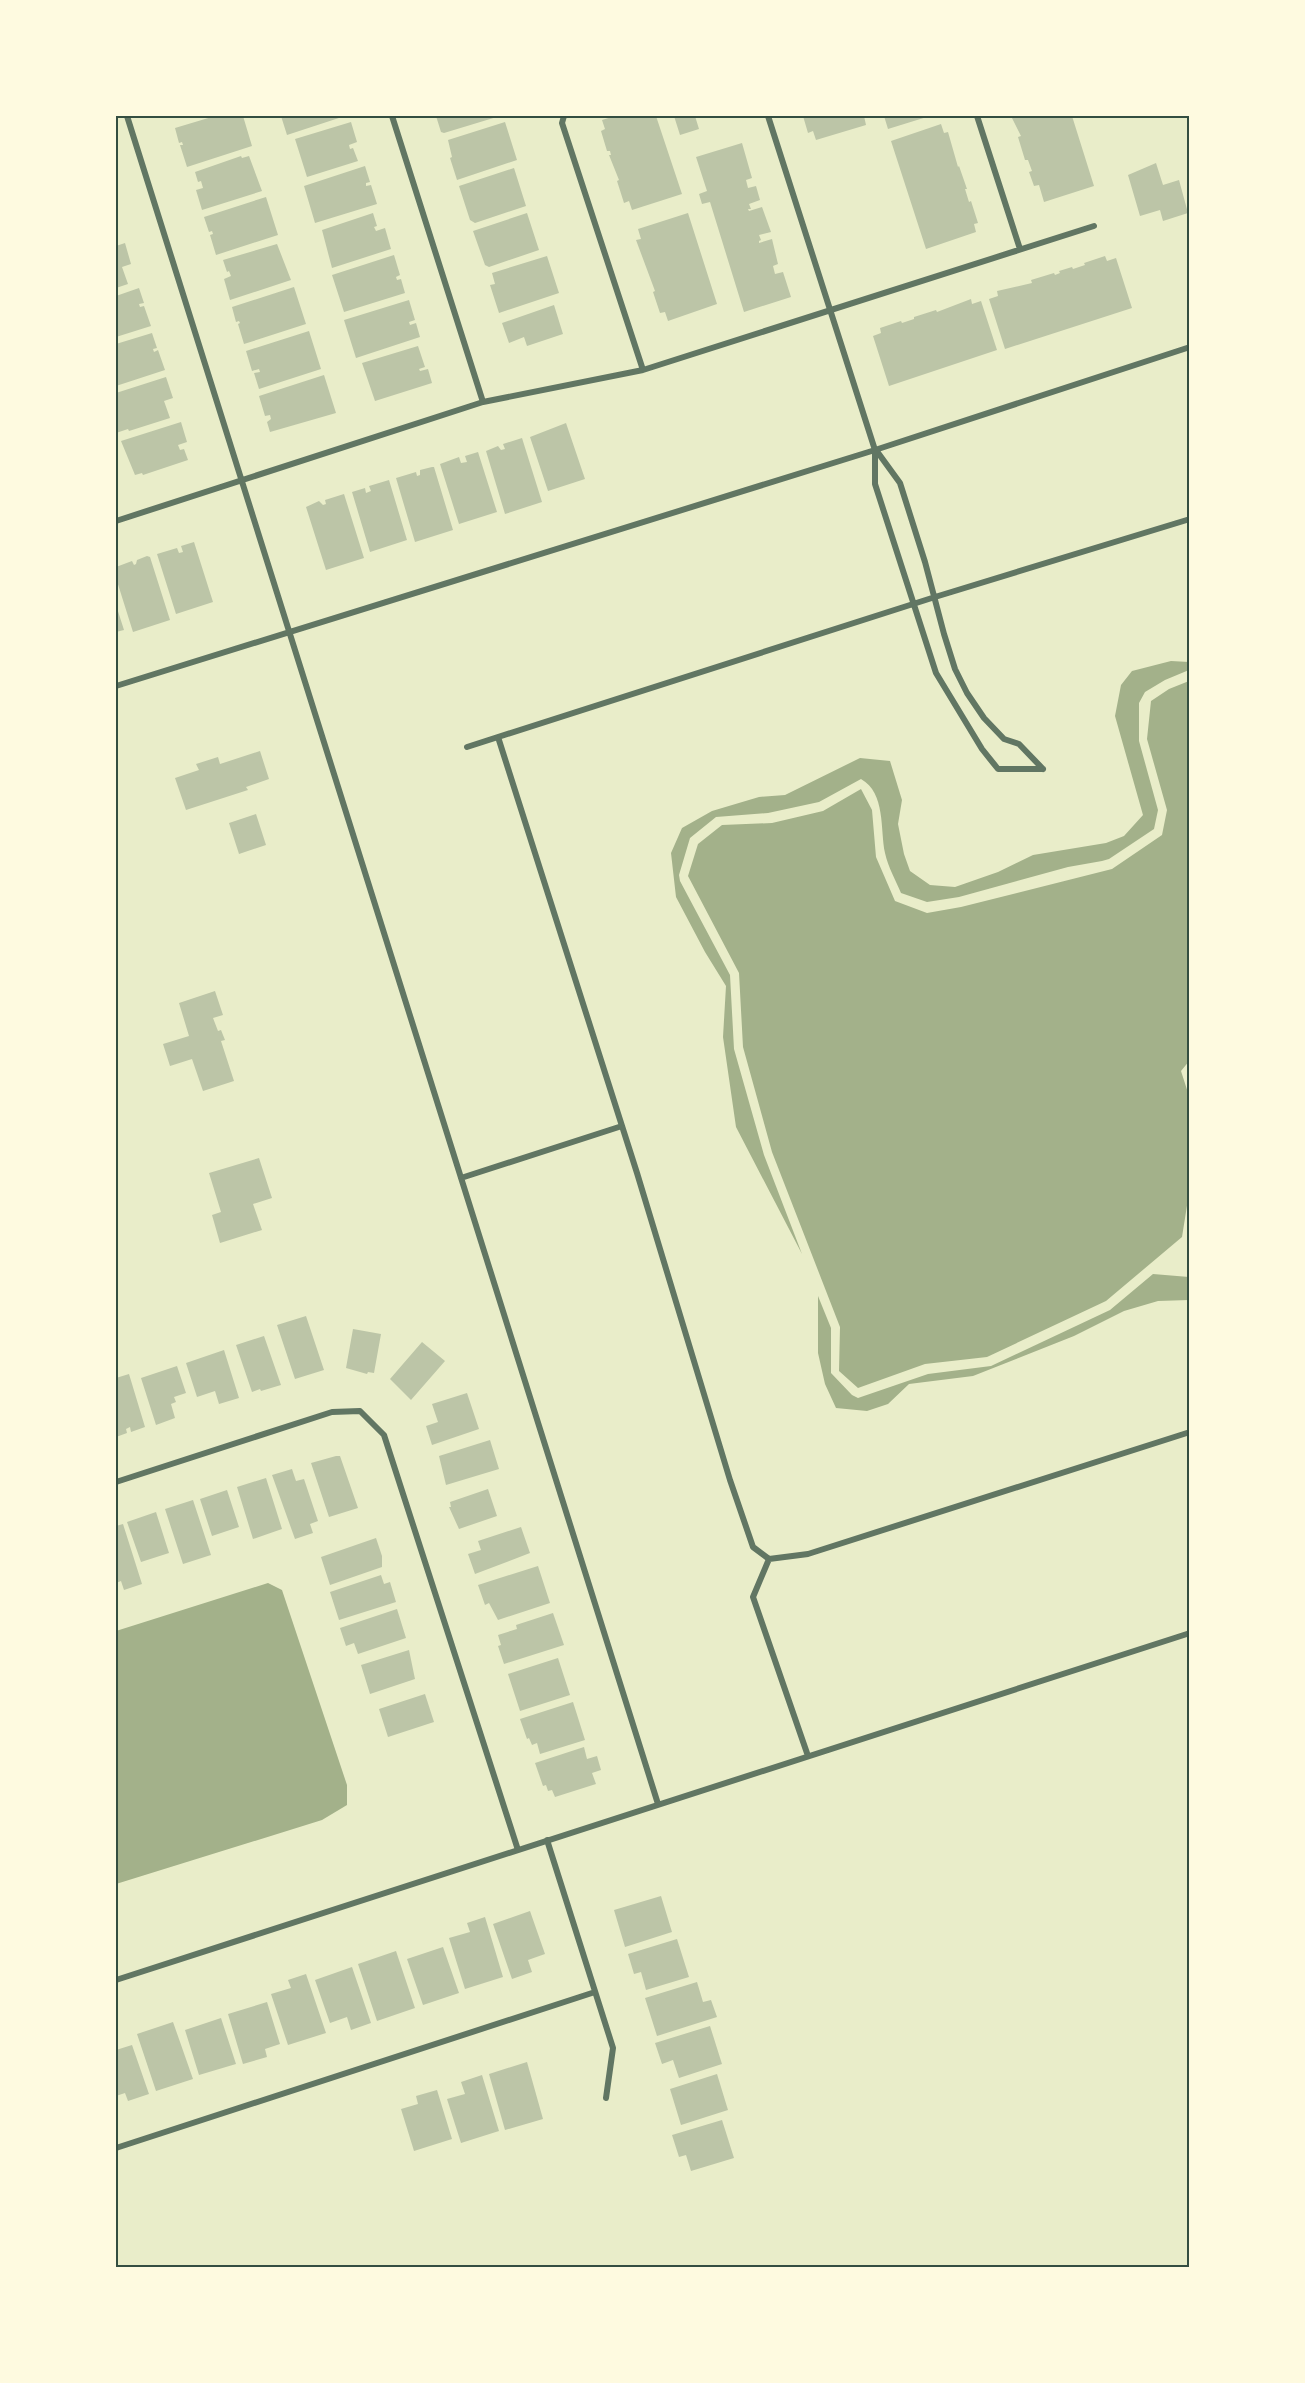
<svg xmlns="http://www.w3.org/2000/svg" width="1305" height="2383" font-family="'Noto Sans',sans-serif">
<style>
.water{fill:#a3b18a}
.building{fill:#bcc5a7}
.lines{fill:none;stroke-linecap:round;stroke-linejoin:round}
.minor{stroke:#617663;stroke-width:6}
.neatline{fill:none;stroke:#344e41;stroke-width:2}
</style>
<rect width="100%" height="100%" fill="#e9edc9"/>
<!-- water -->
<path class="water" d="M 1171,661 L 1189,662 L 1189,670 L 1165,680 L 1145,692 L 1139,703 L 1139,741 L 1158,810 L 1154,829 L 1109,859 L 1102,861 L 1068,867 L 959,897 L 927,902 L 901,893 C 896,881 888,867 885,853 C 880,830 886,793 861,779 L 819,802 L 768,813 L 716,817 L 690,838 L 679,875 L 680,881 L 730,975 L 734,1049 L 764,1155 L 802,1254 L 736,1127 L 723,1037 L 726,986 L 705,952 L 676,897 L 671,853 L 682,828 L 712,811 L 759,797 L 785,795 L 860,758 L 890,761 L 902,800 L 898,824 L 904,854 L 910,871 L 930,885 L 955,887 L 998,872 L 1033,855 L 1106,843 L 1124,836 L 1143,815 L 1115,716 L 1121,685 L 1132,671 Z
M 1189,681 L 1190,1060 L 1181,1071 L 1190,1099 L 1189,1193 L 1182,1237 L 1106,1301 L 987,1357 L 925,1364 L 858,1388 L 839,1371 L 840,1327 L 772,1152 L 743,1047 L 739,973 L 688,876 L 698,844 L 722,825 L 772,823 L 823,811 L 861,789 L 872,810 L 876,857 L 895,901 L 927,913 L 961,907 L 1112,869 L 1162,835 L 1167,810 L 1147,739 L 1151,701 L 1169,689 Z
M 1153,1274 L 1189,1277 L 1189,1300 L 1158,1301 L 1124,1311 L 1074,1336 L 973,1376 L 909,1384 L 888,1404 L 867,1411 L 836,1408 L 825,1384 L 818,1353 L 818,1296 L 831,1328 L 831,1373 L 852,1395 L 858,1398 L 928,1374 L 991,1366 L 1110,1310 Z
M 268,1583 L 282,1590 L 347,1785 L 347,1805 L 322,1820 L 116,1884 L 116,1631 Z"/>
<!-- building -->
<path class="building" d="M 215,116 L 243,116 L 252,146 L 187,167 L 180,145 L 183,145 L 182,142 L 179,143 L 175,128 Z
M 281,116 L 345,116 L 287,135 Z
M 436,116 L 500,116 L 444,133 L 441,132 Z
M 615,116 L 656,116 L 682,194 L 632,210 L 629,201 L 624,203 L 617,181 L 619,180 L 609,155 L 611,155 L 610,151 L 607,151 L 601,131 L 605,129 L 602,120 Z
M 674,116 L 695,116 L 699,129 L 680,135 Z
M 803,116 L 864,116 L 866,125 L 816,140 L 813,131 L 808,133 Z
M 884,116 L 930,116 L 888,129 Z
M 1011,116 L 1072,116 L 1094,186 L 1044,202 L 1039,185 L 1034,186 L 1029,172 L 1032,171 L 1028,160 L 1025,160 L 1018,137 L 1021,136 Z
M 351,122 L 357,142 L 349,145 L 350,149 L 353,148 L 358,161 L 307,177 L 295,139 Z
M 505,122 L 517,160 L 457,180 L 450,158 L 452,157 L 448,140 Z
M 941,124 L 944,133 L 948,132 L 958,167 L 959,166 L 967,189 L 965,189 L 969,202 L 971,201 L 978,223 L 974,224 L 976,232 L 926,249 L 891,141 Z
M 742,143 L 752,178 L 746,180 L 748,188 L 756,186 L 760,200 L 749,204 L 751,209 L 748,209 L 749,211 L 762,207 L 771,232 L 759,235 L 761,240 L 759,241 L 759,243 L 772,239 L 778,264 L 773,266 L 775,274 L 783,272 L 791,297 L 744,312 L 710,202 L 702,204 L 699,194 L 707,191 L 696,157 Z
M 241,156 L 242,158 L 249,156 L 262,191 L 202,210 L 196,190 L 203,188 L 201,181 L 198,182 L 195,172 Z
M 1156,163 L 1163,185 L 1179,180 L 1188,213 L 1163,221 L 1160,210 L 1140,216 L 1128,175 Z
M 365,166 L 370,182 L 366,183 L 366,186 L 371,185 L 377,204 L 315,223 L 304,186 Z
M 514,168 L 526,206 L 475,223 L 470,220 L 459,186 Z
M 266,197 L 278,235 L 216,255 L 210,235 L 213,234 L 212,231 L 209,232 L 204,217 Z
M 373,213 L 377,226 L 374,227 L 376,231 L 385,228 L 391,249 L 332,268 L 322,230 Z
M 527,213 L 539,250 L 489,267 L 485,265 L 473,231 Z
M 688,213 L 717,304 L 668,321 L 665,312 L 660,313 L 653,292 L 655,291 L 636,240 L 641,239 L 638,229 Z
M 125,243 L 131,264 L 122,267 L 128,284 L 116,288 L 116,246 Z
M 277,244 L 291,280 L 230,300 L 224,279 L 231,276 L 229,271 L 227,272 L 223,260 Z
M 394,255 L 400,275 L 396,277 L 397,280 L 401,279 L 405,293 L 344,312 L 332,275 Z
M 547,256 L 559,293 L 499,313 L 490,285 L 495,284 L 492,273 Z
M 1105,256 L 1107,261 L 1116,258 L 1132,308 L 1005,349 L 989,299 L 998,296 L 997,291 L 1032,283 L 1031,280 L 1054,273 L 1055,275 L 1060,273 L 1059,271 L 1072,267 L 1073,269 L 1085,265 L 1084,263 Z
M 294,287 L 306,324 L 244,344 L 238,324 L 240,323 L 239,321 L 236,322 L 232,307 Z
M 139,288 L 144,303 L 139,304 L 140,307 L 144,306 L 151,326 L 116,337 L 116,296 Z
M 971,299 L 972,304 L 981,301 L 997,350 L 889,386 L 873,336 L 881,333 L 880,328 L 901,321 L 902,323 L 914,319 L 914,317 L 936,310 L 937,312 Z
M 409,300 L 415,320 L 409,322 L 410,325 L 416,323 L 420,337 L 356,358 L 344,320 Z
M 554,305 L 563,334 L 527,346 L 524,337 L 509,343 L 502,323 Z
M 309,331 L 321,369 L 259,389 L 254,373 L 260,372 L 259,369 L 252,371 L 246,351 Z
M 152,333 L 157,348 L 153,349 L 154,352 L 158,350 L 165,370 L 116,386 L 116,344 Z
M 418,346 L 425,367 L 419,369 L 420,371 L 428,369 L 432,383 L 375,401 L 362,363 Z
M 324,375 L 336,413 L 270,432 L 267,422 L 271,419 L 270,415 L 265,416 L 259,396 Z
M 166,377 L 173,398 L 164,401 L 170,418 L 129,431 L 128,429 L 116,433 L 116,393 Z
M 181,422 L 187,442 L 178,445 L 180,450 L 184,449 L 188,460 L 143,475 L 142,473 L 135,475 L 121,441 Z
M 566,423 L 585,479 L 548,491 L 530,437 Z
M 522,438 L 542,502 L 505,514 L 486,451 L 498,446 L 501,450 L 505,449 L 503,444 Z
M 478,452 L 497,512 L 459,524 L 440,464 L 459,457 L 461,463 L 467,462 L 465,456 Z
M 432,467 L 434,467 L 453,530 L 415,542 L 396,478 L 416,472 L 417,476 L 420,475 L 420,470 Z
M 389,480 L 407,540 L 370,552 L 352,492 L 365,488 L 366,493 L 371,491 L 369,486 Z
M 344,494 L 364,558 L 326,570 L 306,507 L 319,501 L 323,505 L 326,504 L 325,500 Z
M 194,542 L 213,602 L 176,614 L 157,554 L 177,548 L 179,553 L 183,552 L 181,546 Z
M 147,556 L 150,557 L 170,620 L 133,632 L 116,578 L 116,567 L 132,561 L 134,565 L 136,564 L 137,560 Z
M 116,605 L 124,630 L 116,632 Z
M 260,751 L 269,779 L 246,787 L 248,790 L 186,810 L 175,778 L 199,770 L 196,764 L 218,757 L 220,764 Z
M 256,814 L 266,845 L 239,854 L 229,823 Z
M 215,991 L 223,1015 L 213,1018 L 218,1031 L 221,1030 L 225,1040 L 221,1041 L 234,1081 L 203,1091 L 192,1059 L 170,1066 L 163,1044 L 189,1036 L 179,1003 Z
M 259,1158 L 272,1198 L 253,1204 L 262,1230 L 220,1243 L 212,1215 L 221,1212 L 209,1173 Z
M 306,1316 L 324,1370 L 295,1379 L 277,1325 Z
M 353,1329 L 381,1334 L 374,1373 L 368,1372 L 367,1374 L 346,1368 Z
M 264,1336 L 281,1385 L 261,1391 L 260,1389 L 252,1392 L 236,1345 Z
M 422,1342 L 445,1361 L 411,1400 L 390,1379 Z
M 224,1350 L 239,1398 L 219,1404 L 215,1391 L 197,1397 L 186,1363 Z
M 177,1366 L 186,1393 L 174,1397 L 176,1402 L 171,1404 L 175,1418 L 156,1425 L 141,1378 Z
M 129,1374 L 145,1427 L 131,1432 L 130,1427 L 126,1429 L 127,1433 L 116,1437 L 116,1378 Z
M 467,1393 L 479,1429 L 432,1445 L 426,1426 L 438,1422 L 432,1404 Z
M 490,1440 L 499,1469 L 446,1485 L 439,1456 Z
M 336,1456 L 340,1456 L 358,1508 L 329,1517 L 311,1463 Z
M 292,1469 L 296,1481 L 304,1479 L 318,1521 L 310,1524 L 313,1533 L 295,1539 L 272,1475 Z
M 266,1478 L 282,1529 L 253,1539 L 237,1487 Z
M 488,1489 L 497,1516 L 459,1529 L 449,1507 L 451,1507 L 450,1502 Z
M 227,1490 L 239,1527 L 212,1536 L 200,1499 Z
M 193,1500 L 211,1555 L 183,1564 L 165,1509 Z
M 156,1512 L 169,1553 L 141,1562 L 127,1522 Z
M 123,1524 L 142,1584 L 124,1590 L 121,1581 L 116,1583 L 116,1526 Z
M 521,1527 L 530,1553 L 475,1574 L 468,1554 L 481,1550 L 478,1541 Z
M 376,1538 L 382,1556 L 382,1567 L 330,1585 L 321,1557 Z
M 538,1566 L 550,1603 L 498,1620 L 489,1603 L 485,1605 L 478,1585 Z
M 381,1575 L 384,1584 L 390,1582 L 396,1602 L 339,1620 L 330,1592 Z
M 397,1609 L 406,1638 L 358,1654 L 354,1643 L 346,1646 L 340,1628 Z
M 553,1613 L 564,1645 L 504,1664 L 498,1646 L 501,1645 L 498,1635 L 517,1629 L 516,1625 Z
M 409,1650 L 415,1679 L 370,1694 L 361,1665 Z
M 558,1658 L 570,1695 L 520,1711 L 508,1674 Z
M 425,1694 L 434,1722 L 388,1737 L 379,1709 Z
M 573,1702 L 585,1740 L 540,1754 L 537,1743 L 532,1745 L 529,1738 L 527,1739 L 520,1719 Z
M 584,1747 L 587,1759 L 597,1756 L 601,1770 L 592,1773 L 596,1784 L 555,1797 L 552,1790 L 548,1791 L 546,1785 L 543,1786 L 535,1763 Z
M 661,1896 L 672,1932 L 625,1947 L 614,1910 Z
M 530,1911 L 545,1954 L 528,1960 L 532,1972 L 512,1979 L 493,1924 Z
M 485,1917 L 503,1977 L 465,1989 L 449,1938 L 470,1932 L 467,1923 Z
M 677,1939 L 689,1977 L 646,1990 L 641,1972 L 634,1974 L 628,1954 Z
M 443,1947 L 459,1993 L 423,2005 L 407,1959 Z
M 396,1951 L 415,2008 L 377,2021 L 358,1964 Z
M 352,1967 L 371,2023 L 351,2030 L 347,2017 L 330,2023 L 315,1980 Z
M 306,1974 L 326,2033 L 288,2045 L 271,1994 L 291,1988 L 288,1980 Z
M 697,1982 L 703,2002 L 711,2000 L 717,2017 L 657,2036 L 645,1998 Z
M 267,2002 L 280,2044 L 265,2049 L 267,2057 L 243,2064 L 228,2014 Z
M 221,2018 L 236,2064 L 199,2075 L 185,2030 Z
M 173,2022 L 193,2079 L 156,2091 L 137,2034 Z
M 710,2026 L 722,2064 L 679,2078 L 673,2060 L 662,2064 L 655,2043 Z
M 132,2045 L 149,2094 L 128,2101 L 125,2093 L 116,2096 L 116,2050 Z
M 527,2062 L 543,2119 L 505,2130 L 489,2074 Z
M 717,2074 L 728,2110 L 681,2125 L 670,2089 Z
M 482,2075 L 499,2131 L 461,2143 L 447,2099 L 465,2094 L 461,2082 Z
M 437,2090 L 452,2139 L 414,2151 L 401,2109 L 418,2104 L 416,2096 Z
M 722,2120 L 734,2158 L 691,2171 L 686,2155 L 679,2157 L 672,2135 Z"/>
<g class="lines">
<!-- minor -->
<path class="minor" d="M 127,116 L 658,1804
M 392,116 L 483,402
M 564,116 L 562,123 L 643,370
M 768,116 L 875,450 L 875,484 L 936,673 L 982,749 L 998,769 L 1043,769
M 977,116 L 1020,249
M 876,450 L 900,483 L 925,562 L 944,634 L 955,669 L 967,693 L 984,718 L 1004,739 L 1019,744 L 1043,769
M 116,521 L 483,402 L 643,370 L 1094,226
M 116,686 L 875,450 L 1190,347
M 498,737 L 637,1173 L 730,1480 L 753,1547 L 769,1559 L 808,1554 L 1190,1432
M 467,747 L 935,597 L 1190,519
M 461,1178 L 622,1126
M 116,1482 L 332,1412 L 360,1411 L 384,1435 L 518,1850
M 769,1559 L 753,1597 L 808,1756
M 547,1840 L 613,2048 L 606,2098
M 116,1980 L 1190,1633
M 116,2148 L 595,1992"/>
</g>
<!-- border -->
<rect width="1305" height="2383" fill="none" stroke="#fefae0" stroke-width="234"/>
<rect x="117" y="117" width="1071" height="2149" class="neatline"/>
</svg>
